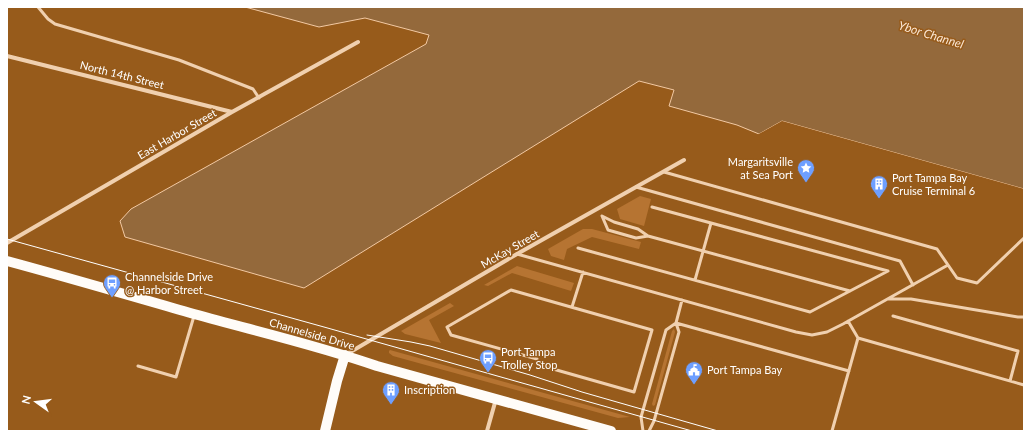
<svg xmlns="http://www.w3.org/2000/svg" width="1031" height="438" font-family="Lato,sans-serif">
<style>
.green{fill:#b67432}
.water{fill:#94693b;stroke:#f2c9a3}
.pier{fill:#975b1b}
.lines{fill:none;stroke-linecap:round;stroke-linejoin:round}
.service{stroke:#f0d0af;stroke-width:3}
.minor{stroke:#f0d0af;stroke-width:4}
.primary{stroke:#fffcf8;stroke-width:10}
.tram{stroke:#fff;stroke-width:1}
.labels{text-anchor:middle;stroke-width:3;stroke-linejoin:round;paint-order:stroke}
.street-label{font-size:11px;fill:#fff;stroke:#975b1b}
.poi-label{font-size:11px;fill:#fff;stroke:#975b1b;text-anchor:start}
.water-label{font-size:12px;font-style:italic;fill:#fae6d3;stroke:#975b1b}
</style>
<rect width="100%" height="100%" fill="#975b1b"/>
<!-- green -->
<path class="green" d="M 640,196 L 651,199 L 644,226 L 620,219 L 617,209 Z
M 583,229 L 592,229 L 641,242 L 639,249 L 592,237 L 567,249 L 564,260 L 551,256 L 548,249 Z
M 517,266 L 574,283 L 571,291 L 512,273 L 488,286 L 484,285 Z
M 450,303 L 454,306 L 429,320 L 441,343 L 405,334 L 401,331 Z
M 674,329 L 675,332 L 655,405 L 653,406 L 652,404 L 672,331 Z
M 390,350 L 630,417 L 618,418 L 393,356 L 389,353 L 389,351 Z"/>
<!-- water -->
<path class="water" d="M 245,7 L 1024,7 L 1024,189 L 782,121 L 759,134 L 737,125 L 669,106 L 674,90 L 639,81 L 304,288 L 125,237 L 120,221 L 131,209 L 426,44 L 429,35 L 365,18 L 319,27 Z"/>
<!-- pier -->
<path class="pier" d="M 782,121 L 1024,189 L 1024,191 L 782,123 L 760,135 L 757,135 Z"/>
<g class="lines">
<!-- service -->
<path class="service" d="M 38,7 L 48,19 L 55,24 L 179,60 L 253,89 L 259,98
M 664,172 L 937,249 L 957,278 L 977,283 L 1024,238
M 636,187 L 900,261 L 913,285
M 602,216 L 614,222 L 638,229 L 648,236 L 636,238 L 608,230 Z
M 648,236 L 850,291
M 578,248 L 810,312 L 888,271 L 652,207
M 517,254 L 796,332 L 812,335 L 827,332 L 843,324 L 948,265
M 695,280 L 711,223
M 889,299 L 911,299 L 1018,317 L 1024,317
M 572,307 L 583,272
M 893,316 L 1018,351 L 1010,381
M 848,321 L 858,338
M 676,323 L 849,371
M 537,359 L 451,335 L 447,327 L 511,290 L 652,330 L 634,392 L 546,367
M 138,366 L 176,377 L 194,316
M 643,431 L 641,417 L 666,330 L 676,323
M 649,431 L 654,421 L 679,332 L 676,323 L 682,300
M 832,431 L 858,338 L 1024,385"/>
<!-- minor -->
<path class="minor" d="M 7,56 L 232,112
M 7,243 L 232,112 L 358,42
M 347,354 L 517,254 L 684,160
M 487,431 L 496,399"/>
<!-- primary -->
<path class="primary" d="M 7,261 C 70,278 131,296 194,314 C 255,331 317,345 377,366 L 611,431
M 325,431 L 337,381 L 345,355"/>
<!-- tram -->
<path class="tram" d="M 7,239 L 324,327 L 692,431
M 367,335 L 411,342 L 430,346 L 530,375 L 582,392 L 718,431"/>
</g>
<!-- icons -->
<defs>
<g id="sight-pin" transform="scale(0.9)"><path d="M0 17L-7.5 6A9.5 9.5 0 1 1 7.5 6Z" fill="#6e9fff" stroke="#975b1b"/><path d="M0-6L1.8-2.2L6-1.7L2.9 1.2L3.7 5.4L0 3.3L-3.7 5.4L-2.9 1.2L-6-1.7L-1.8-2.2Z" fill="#fff"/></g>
<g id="building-pin" transform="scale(0.9)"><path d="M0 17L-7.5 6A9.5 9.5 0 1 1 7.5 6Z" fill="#6e9fff" stroke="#975b1b"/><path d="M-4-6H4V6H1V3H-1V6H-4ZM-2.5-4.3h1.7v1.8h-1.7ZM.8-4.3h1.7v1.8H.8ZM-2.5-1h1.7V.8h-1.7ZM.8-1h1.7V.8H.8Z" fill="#fff"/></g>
<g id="bus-pin" transform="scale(0.9)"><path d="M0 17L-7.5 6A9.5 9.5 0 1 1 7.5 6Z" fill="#6e9fff" stroke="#975b1b"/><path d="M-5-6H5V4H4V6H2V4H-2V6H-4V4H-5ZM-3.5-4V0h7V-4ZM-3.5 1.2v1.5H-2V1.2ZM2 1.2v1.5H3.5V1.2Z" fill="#fff"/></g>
<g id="civic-pin" transform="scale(0.9)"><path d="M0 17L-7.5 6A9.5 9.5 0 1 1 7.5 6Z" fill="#6e9fff" stroke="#975b1b"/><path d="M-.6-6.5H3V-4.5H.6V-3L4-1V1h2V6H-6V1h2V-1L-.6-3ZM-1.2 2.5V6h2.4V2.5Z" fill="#fff"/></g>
</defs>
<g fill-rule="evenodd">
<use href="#sight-pin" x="806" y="168"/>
<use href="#building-pin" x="879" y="184"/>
<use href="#bus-pin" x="112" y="283"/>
<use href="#bus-pin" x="488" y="358"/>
<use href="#civic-pin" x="694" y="370"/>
<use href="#building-pin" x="391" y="390"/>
</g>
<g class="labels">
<!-- street labels -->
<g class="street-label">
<text transform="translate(122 75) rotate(14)" y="4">North 14th Street</text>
<text transform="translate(177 134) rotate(-30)" y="4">East Harbor Street</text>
<text transform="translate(510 249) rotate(-30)" y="4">McKay Street</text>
<text transform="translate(312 334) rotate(16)" y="4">Channelside Drive</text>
</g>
<!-- poi labels -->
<g class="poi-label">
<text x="793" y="166" text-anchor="end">Margaritsville<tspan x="793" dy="13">at Sea Port</tspan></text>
<text x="892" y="182">Port Tampa Bay<tspan x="892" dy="13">Cruise Terminal 6</tspan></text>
<text x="125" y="281">Channelside Drive<tspan x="125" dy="13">@ Harbor Street</tspan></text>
<text x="501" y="356">Port Tampa<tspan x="501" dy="13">Trolley Stop</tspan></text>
<text x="707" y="374">Port Tampa Bay</text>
<text x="404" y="394">Inscription</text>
</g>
<!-- water labels -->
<g class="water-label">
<text transform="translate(931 35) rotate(17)" y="4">Ybor Channel</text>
</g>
</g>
<!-- border -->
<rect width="1031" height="438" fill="none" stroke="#ffffff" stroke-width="16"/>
<!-- north arrow -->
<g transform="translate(36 402) rotate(284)" stroke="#975b1b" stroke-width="3" paint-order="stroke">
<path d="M0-3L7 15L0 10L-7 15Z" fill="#ffffff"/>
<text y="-6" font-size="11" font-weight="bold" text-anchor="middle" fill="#ffffff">N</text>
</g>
</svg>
